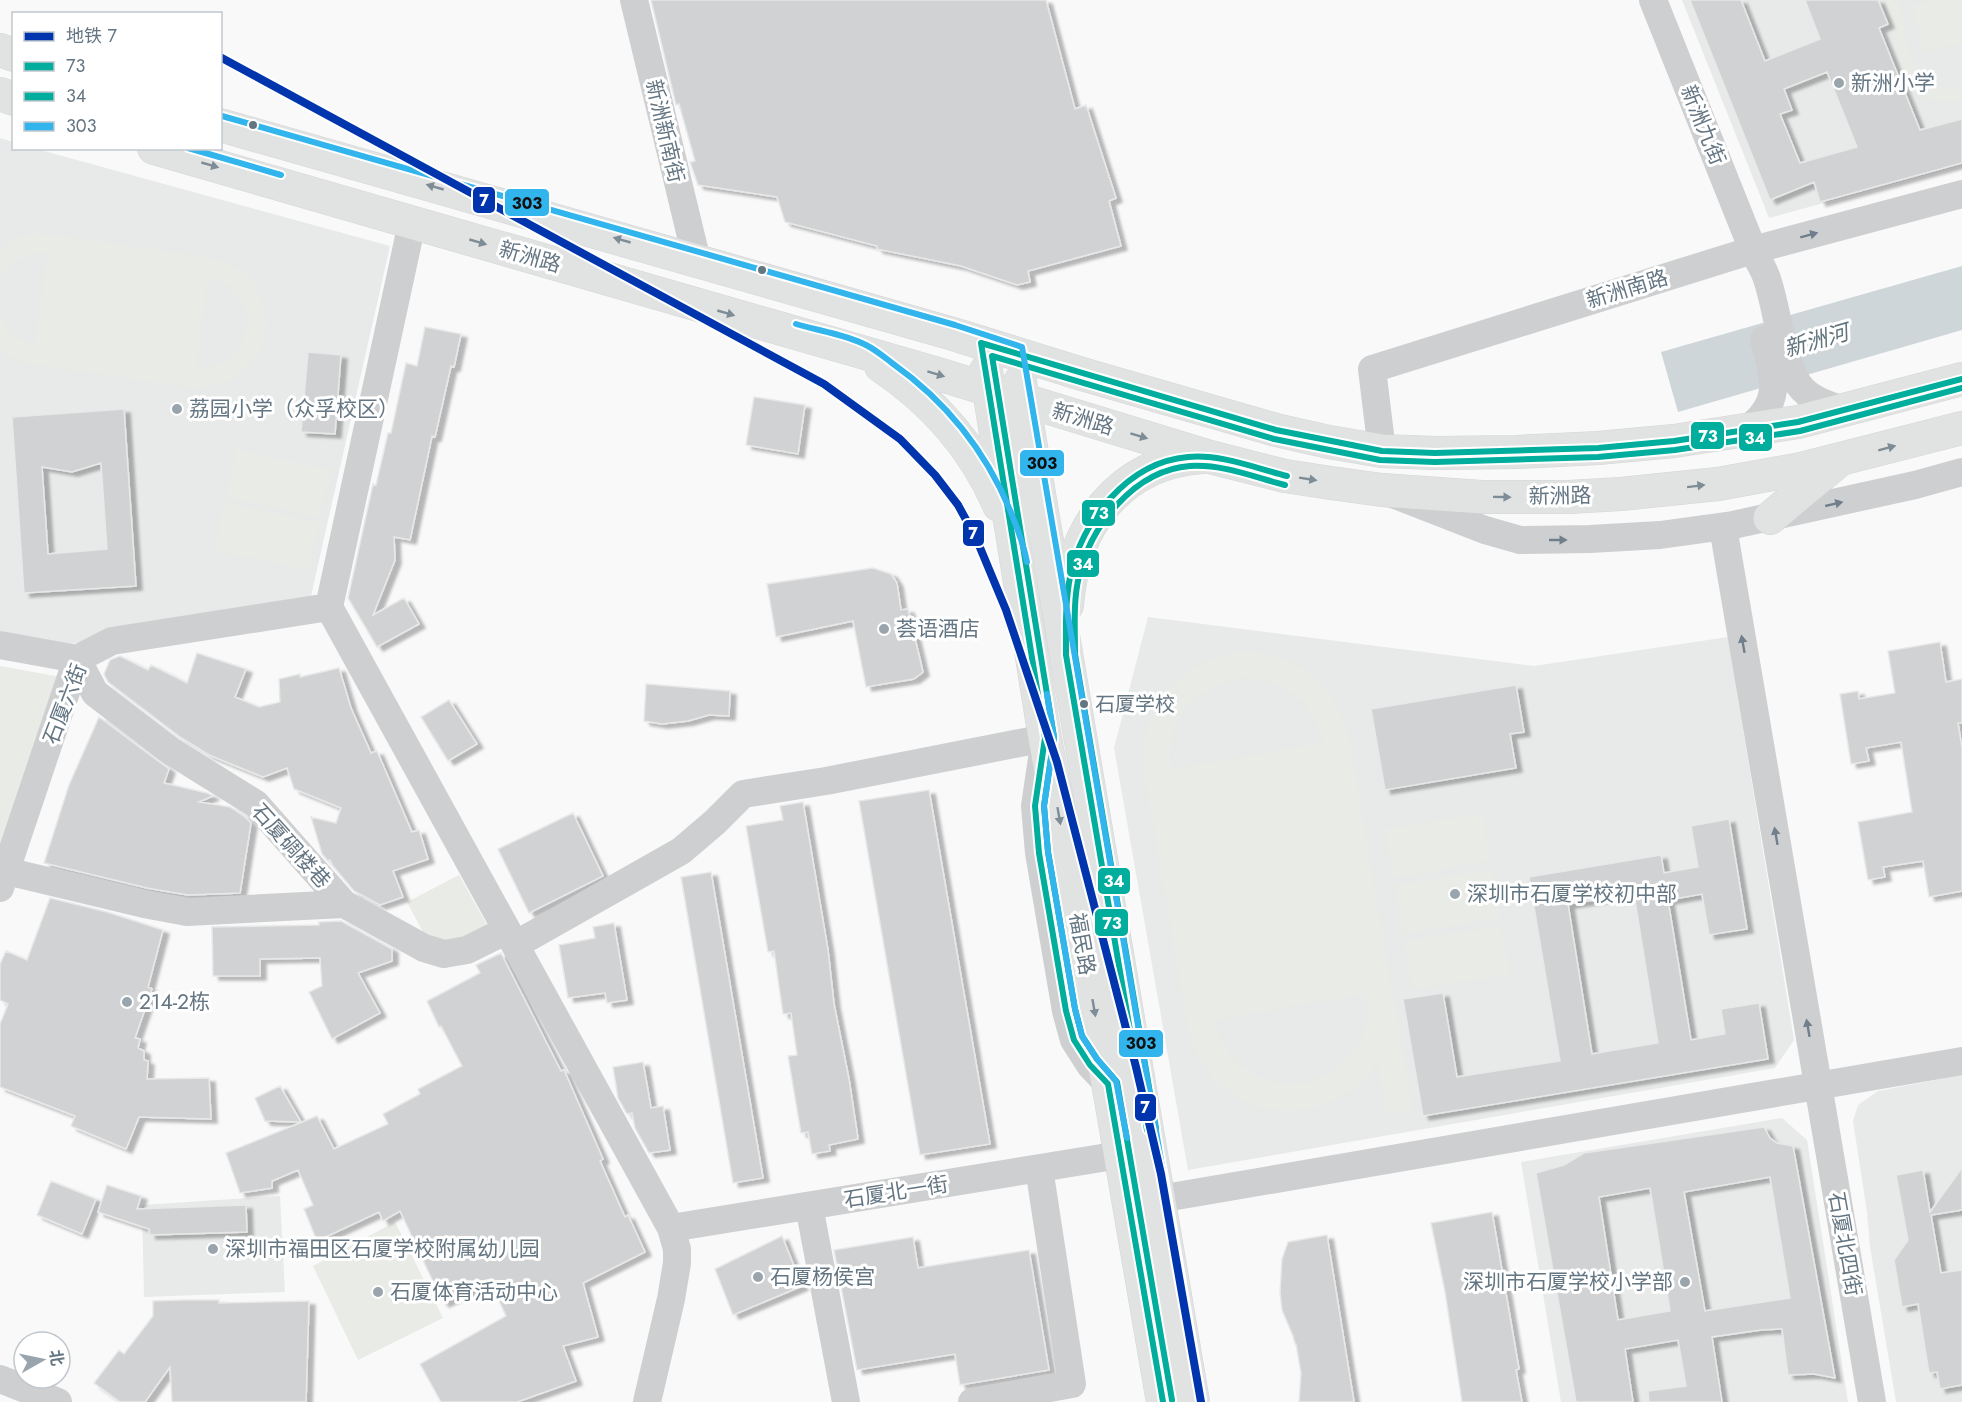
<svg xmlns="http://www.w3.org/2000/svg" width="1962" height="1402" font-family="Jost,'Noto Sans SC',sans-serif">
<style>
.built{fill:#e8e9e9}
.green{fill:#e8ebe6;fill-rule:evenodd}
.water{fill:#ced6d9}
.building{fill:#d0d2d3;stroke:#e8e8e8;stroke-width:1.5;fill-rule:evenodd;filter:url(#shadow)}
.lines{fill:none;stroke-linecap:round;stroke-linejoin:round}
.major-casing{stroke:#d5d6d7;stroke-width:34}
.minor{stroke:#cecfd0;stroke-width:28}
.major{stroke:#e1e2e2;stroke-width:33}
.bus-1-casing{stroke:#fff;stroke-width:10}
.bus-2-casing{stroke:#fff;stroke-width:10}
.bus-3-casing{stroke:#fff;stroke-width:10}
.bus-1{stroke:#01ad9c;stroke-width:6}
.bus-2{stroke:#01ad9c;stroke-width:6}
.bus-3{stroke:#32b4ec;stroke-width:6}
.metro-1-casing{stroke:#fff;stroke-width:12}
.metro-1{stroke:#0035ad;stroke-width:8}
.oneway{fill:#7e8c96}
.oneway2{fill:#707f8b}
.poi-dot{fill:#99a4ac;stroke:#fff;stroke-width:2}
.bus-dot{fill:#657683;stroke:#fff;stroke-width:2}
.labels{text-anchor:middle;stroke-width:6;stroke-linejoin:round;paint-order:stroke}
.bus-label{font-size:20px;fill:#657683;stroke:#fff;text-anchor:start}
.poi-label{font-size:21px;fill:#657683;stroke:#fff;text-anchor:start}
.street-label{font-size:21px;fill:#657683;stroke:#fff}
.water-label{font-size:22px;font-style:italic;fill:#60757c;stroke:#fff}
.line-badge{stroke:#fff;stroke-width:2}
.badge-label{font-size:16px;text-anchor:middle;font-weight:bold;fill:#fff}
.pale-badge-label{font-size:16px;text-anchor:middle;font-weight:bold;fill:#111}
</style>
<defs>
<filter id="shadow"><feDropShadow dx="6" dy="4" stdDeviation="1.5" flood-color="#0004"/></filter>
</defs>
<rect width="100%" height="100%" fill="#f9f9f9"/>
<!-- built -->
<path class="built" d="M 1682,0 L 1962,0 L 1962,165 L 1769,218 Z
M 0,138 L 13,142 L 14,148 L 37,149 L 390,246 L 311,596 L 67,645 L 0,631 Z
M 1148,617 L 1534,666 L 1728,637 L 1794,1040 L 1775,1068 L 1188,1170 L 1114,748 Z
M 1962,1075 L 1962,1402 L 1896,1402 L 1870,1247 L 1867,1212 L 1853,1121 L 1858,1105 L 1878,1091 Z
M 1782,1118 L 1807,1140 L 1848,1402 L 1561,1402 L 1521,1162 Z
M 280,1196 L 285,1292 L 144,1297 L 142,1205 Z"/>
<!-- green -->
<path class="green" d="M 1885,0 L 1899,0 C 1907,36 1909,99 1962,87 L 1962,100 C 1900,115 1894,42 1885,0 Z
M 1934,0 L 1962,0 L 1962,43 L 1923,52 L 1913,5 Z
M 33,233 L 49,234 L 212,258 C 295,280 279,389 193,388 L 30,364 L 15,359 L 0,350 L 0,317 C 8,332 19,340 35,344 L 47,254 C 26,252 11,261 0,280 L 0,248 L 17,238 ZM 208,278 C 264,287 258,369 196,368 Z
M 236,449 L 330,470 L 320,517 L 226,497 Z
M 224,502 L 319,523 L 309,571 L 214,550 Z
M 1240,651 C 1298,654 1334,680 1349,737 L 1413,1110 L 1386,1115 L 1377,1063 C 1335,1124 1244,1129 1203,1064 C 1195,1052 1191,1039 1187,1026 L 1144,772 C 1140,705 1175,663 1240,651 ZM 1242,678 C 1285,681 1313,700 1323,743 L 1171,769 C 1166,719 1194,687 1242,678 ZM 1365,994 C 1382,1089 1243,1125 1214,1020 Z
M 0,666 L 61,677 L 0,859 Z
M 1483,813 L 1490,861 L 1393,878 L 1385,829 Z
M 1492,869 L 1500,918 L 1403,934 L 1395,885 Z
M 459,875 L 490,930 L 466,943 L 426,938 L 407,902 Z
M 1501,926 L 1510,974 L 1412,990 L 1404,941 Z
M 395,1222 L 443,1318 L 358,1360 L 313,1266 Z"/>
<!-- water -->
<path class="water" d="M 1962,266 L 1962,330 L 1678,412 L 1661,352 Z"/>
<!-- building -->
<path class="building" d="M 651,0 L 1046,0 L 1075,109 L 1086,105 L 1116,198 L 1109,201 L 1121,246 L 1028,271 L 1030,282 L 1017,285 L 961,266 L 877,249 L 877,246 L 785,222 L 777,197 L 698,185 L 690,162 L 695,161 L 679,104 L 676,105 Z
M 1690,0 L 1741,0 L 1765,61 L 1820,39 L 1805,0 L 1878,0 L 1888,24 L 1879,28 L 1920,130 L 1962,119 L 1962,163 L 1820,202 L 1814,182 L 1770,200 ZM 1827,72 L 1857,147 L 1800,163 L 1780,114 L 1792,110 L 1784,89 Z
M 425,327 L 461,334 L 454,367 L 451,366 L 435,437 L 432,436 L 410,540 L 394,537 L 395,560 L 373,615 L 404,598 L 419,624 L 377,647 L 348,598 L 373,484 L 376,485 L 388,433 L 391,433 L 406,363 L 417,366 Z
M 308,352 L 341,355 L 335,434 L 301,432 Z
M 754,397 L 805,405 L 798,454 L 746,445 Z
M 124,409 L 136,586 L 24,593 L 12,417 ZM 101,463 L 107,549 L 48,554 L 42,467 L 72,472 Z
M 873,568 L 891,574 L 897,583 L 901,610 L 908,609 L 923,672 L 914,679 L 866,687 L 853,621 L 776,637 L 767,584 Z
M 1940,642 L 1946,682 L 1962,679 L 1962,723 L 1958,723 L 1962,748 L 1962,891 L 1929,897 L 1923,861 L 1883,867 L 1885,877 L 1868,880 L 1858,822 L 1912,812 L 1901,742 L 1866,748 L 1869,761 L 1851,764 L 1840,694 L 1858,691 L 1859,699 L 1895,693 L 1888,651 Z
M 197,653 L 246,669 L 235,697 L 259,707 L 280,702 L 279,679 L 300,674 L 300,677 L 339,668 L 351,708 L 371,753 L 377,751 L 412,832 L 419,830 L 428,859 L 393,871 L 403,897 L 380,905 L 354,891 L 333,866 L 330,860 L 328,861 L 322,854 L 311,817 L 336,823 L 341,808 L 294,789 L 287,768 L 263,777 L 209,755 L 180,737 L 108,682 L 104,674 L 110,660 L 120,656 L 148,670 L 151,665 L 187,683 Z
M 646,684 L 730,691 L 729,716 L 709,715 L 688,721 L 662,724 L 644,721 Z
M 1516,685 L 1524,732 L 1510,734 L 1516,768 L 1385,790 L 1371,709 Z
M 449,700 L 477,744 L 448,761 L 421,717 Z
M 99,717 L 169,769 L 164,783 L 207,793 L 213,796 L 199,802 L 230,807 L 245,817 L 251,823 L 240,893 L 188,895 L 147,888 L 44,863 L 69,785 Z
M 929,790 L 990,1144 L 920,1155 L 859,801 Z
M 803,802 L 828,950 L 834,1004 L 849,1079 L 858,1139 L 829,1145 L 830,1151 L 812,1154 L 808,1132 L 801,1133 L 788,1056 L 797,1055 L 791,1013 L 783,1014 L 774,951 L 768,952 L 746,826 L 783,820 L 780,806 Z
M 573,813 L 603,876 L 529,913 L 498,849 Z
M 1729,819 L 1747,929 L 1709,935 L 1702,894 L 1668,900 L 1691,1040 L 1725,1034 L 1721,1009 L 1759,1003 L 1768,1059 L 1423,1116 L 1403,999 L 1443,993 L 1457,1077 L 1560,1061 L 1529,877 L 1661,855 L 1664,873 L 1698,867 L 1691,826 ZM 1634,894 L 1658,1043 L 1592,1054 L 1568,904 Z
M 711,872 L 763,1178 L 733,1183 L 681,877 Z
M 50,898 L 107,912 L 163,930 L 148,987 L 152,989 L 135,1038 L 140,1039 L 138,1048 L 144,1051 L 144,1060 L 148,1061 L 147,1079 L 209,1078 L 211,1119 L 139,1117 L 126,1149 L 71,1126 L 75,1116 L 0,1087 L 0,1024 L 8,1004 L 0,1000 L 0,964 L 6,951 L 27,960 Z
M 341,921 L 392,949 L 392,961 L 358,973 L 380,1013 L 332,1039 L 309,992 L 322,986 L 320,958 L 260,959 L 260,976 L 213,976 L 212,927 L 319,925 L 319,922 Z
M 614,923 L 627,1000 L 607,1003 L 605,993 L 568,998 L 559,945 L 595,938 L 593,927 Z
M 501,953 L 561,1071 L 564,1070 L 603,1159 L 600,1161 L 625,1217 L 628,1215 L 645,1252 L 583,1283 L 598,1337 L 563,1346 L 576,1381 L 517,1402 L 441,1402 L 420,1364 L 506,1316 L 490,1281 L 443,1303 L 400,1211 L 383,1221 L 379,1212 L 317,1241 L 304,1209 L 313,1205 L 298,1170 L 272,1181 L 272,1188 L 240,1193 L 226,1153 L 317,1116 L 334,1149 L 388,1124 L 383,1114 L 420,1094 L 418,1089 L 462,1066 L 441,1026 L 439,1027 L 427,1001 L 480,973 L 476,965 Z
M 643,1062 L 651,1108 L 663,1106 L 670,1150 L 649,1153 L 635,1128 L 632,1113 L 627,1114 L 618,1098 L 613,1067 Z
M 280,1086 L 301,1122 L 265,1121 L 255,1098 Z
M 1764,1127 L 1770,1138 L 1777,1143 L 1793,1146 L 1835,1378 L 1814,1374 L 1788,1375 L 1782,1329 L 1761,1330 L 1712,1337 L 1722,1402 L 1649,1402 L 1648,1391 L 1686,1386 L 1678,1340 L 1625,1349 L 1633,1402 L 1576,1402 L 1536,1173 L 1564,1165 L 1584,1153 ZM 1770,1177 L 1790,1298 L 1705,1311 L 1684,1192 ZM 1650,1188 L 1670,1311 L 1618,1320 L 1599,1197 Z
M 1962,1168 L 1962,1210 L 1931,1215 L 1941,1273 L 1962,1270 L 1962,1385 L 1940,1389 L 1937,1372 L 1929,1373 L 1918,1304 L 1902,1307 L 1894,1260 L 1908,1240 L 1896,1175 L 1923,1170 L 1930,1212 Z
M 51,1181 L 96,1199 L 82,1234 L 37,1215 Z
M 107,1185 L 141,1196 L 137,1209 L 246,1205 L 247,1232 L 150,1235 L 149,1229 L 98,1212 Z
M 1492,1212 L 1519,1369 L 1516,1370 L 1522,1402 L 1462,1402 L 1445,1292 L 1431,1223 Z
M 1327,1235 L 1354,1402 L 1299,1402 L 1301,1373 L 1296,1344 L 1295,1344 L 1293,1336 L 1282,1310 L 1280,1292 L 1282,1259 L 1288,1242 Z
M 782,1236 L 802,1286 L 733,1315 L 715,1269 Z
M 913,1237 L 918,1268 L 1029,1250 L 1049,1370 L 960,1385 L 955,1354 L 857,1370 L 834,1250 Z
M 183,1300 L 219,1300 L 219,1303 L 309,1301 L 306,1402 L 172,1402 L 170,1367 L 145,1402 L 120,1402 L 94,1383 L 119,1350 L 124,1354 L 153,1316 L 153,1301 Z"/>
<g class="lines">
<!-- major casing -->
<g class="major-casing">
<path id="major" d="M 0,50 L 14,55
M 0,94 L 14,99
M 220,125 L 953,334 L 1082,374 L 1276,430 L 1329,442 L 1382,451 L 1435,453 L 1516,452 L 1598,448 L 1674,441 L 1798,422 L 1962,379
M 154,148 L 938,374 L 1210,457 L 1285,476 L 1331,483 L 1382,490 L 1482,497 L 1569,497 L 1621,494 L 1718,484 L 1801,469 L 1962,428
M 881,366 C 933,401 974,447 999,505
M 986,371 L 1045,738 L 1111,1100 L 1163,1402
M 1020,382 L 1193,1402
M 1770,518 L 1836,463
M 1067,605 C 1073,526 1119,463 1202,457"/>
</g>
<!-- minor -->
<path class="minor" d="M 634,0 L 697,261
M 1653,0 L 1753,250 C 1757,259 1764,269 1767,279 C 1777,307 1782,362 1799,385 C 1810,400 1829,406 1846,410
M 412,223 L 329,607 L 671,1228 L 677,1249 L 677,1263 L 671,1299 L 647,1402
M 1745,431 C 1783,403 1775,380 1764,340
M 1382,451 L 1372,369 L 1753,250 L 1962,194
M 1395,495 L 1485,530 L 1520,540 L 1590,539 L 1660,535 L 1733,525 L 1915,485 L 1962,472
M 1723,527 L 1872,1402
M 0,645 L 77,659 L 95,693 L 171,751 L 256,804 L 344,904 L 424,948 L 444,954 L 467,950 L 507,930
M 6,871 L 144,904 L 187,912 L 344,904
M 0,888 L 77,659 L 112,641 L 329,607
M 515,945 L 681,851 L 715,822 L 743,794 L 826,781 L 1045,738 L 1035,806 L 1039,853 L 1066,1011 L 1074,1040 L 1090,1065 L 1108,1084
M 1159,1199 L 1962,1061
M 809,1206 L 846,1402
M 671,1228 L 1120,1155
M 0,1379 L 58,1402
M 972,1402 L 1072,1384 L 1039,1168"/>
<!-- major -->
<use href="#major" class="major"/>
<!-- bus-1 casing -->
<g class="bus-1-casing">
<path id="bus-1" d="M 1147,1130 L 1066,655 C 1066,629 1065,603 1070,577 C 1081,521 1128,462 1188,457 C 1222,454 1255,468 1287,476
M 1163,1402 L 1108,1084 L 1090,1065 L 1074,1040 L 1066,1011 L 1039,853 L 1035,806 L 1045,738 L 981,343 L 1276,430 L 1382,451 L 1435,453 L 1598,448 L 1674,441 L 1798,422 L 1962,379"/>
</g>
<!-- bus-2 casing -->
<g class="bus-2-casing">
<path id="bus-2" d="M 1156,1128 L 1075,654 C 1075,628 1073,601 1079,576 C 1091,525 1135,470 1190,466 C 1223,464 1254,477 1285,485
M 1172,1400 L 1117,1082 L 1097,1059 L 1082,1036 L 1075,1009 L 1048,852 L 1044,806 L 1054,737 L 992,356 L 1274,439 L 1380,460 L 1435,462 L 1598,457 L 1675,450 L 1800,431 L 1962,388"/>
</g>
<!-- bus-3 casing -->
<g class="bus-3-casing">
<path id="bus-3" d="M 222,116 L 955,325 L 1022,347 L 1202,1400
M 188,148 L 281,175
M 796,324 C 819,331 845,334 866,345 C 876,350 884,357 892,363 C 947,402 987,452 1012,515 C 1018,530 1024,546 1027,562
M 1047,694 L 1054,738 L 1044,806 L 1048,852 L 1075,1009 L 1082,1036 L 1097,1059 L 1116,1081 L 1127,1138"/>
</g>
<!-- bus-1 -->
<use href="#bus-1" class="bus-1"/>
<!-- bus-2 -->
<use href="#bus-2" class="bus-2"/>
<!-- bus-3 -->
<use href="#bus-3" class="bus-3"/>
<!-- metro-1 casing -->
<g class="metro-1-casing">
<path id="metro-1" d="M 220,57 L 824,384 L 900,439 L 935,475 L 958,505 L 976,538 L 1006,610 L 1057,762 L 1136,1067 L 1161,1174 L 1201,1402"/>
</g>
<!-- metro-1 -->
<use href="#metro-1" class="metro-1"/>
</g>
<!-- one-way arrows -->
<defs><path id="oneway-solid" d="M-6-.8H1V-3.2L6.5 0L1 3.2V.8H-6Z" transform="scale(1.5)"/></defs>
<g class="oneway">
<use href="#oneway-solid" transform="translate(210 165) rotate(16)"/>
<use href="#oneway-solid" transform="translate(435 187) rotate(-164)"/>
<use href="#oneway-solid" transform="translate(622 240) rotate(-164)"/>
<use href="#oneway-solid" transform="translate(478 242) rotate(16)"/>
<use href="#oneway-solid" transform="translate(726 313) rotate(16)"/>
<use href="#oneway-solid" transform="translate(936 374) rotate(17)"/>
<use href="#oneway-solid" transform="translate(1139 436) rotate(17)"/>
<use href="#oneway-solid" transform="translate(1887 448) rotate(-15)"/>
<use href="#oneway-solid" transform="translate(1308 479) rotate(9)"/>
<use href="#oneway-solid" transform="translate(1696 486) rotate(-7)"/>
<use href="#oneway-solid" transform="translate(1502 497) rotate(1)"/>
<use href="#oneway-solid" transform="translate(1059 816) rotate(80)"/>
<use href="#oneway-solid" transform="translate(1094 1008) rotate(80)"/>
</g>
<g class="oneway2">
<use href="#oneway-solid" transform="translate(1809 235) rotate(-15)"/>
<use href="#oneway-solid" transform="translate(1834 504) rotate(-13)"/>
<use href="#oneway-solid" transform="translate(1558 540)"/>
<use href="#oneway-solid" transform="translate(1743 644) rotate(-100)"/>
<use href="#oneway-solid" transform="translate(1776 836) rotate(-100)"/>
<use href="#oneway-solid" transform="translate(1808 1028) rotate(-100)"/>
</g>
<!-- markers -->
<g class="poi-dot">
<circle cx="1839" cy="83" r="6"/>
<circle cx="177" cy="409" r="6"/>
<circle cx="884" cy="629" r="6"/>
<circle cx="1455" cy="894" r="6"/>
<circle cx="127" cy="1002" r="6"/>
<circle cx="213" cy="1249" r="6"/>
<circle cx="758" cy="1277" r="6"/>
<circle cx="1685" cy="1282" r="6"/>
<circle cx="378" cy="1292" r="6"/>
</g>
<g class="bus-dot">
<circle cx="253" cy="125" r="5"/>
<circle cx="762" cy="270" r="5"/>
<circle cx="1084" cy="704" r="5"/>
</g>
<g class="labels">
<!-- bus labels -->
<g class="bus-label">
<text x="1095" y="711">石厦学校</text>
</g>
<!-- poi labels -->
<g class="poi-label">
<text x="1851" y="90">新洲小学</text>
<text x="189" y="416">荔园小学（众孚校区）</text>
<text x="896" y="636">荟语酒店</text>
<text x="1467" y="901">深圳市石厦学校初中部</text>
<text x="139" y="1009">214-2栋</text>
<text x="225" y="1256">深圳市福田区石厦学校附属幼儿园</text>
<text x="770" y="1284">石厦杨侯宫</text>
<text x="1673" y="1289" text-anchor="end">深圳市石厦学校小学部</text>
<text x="390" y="1299">石厦体育活动中心</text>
</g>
<!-- street labels -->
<g class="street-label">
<text transform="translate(1703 125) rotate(68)" y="7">新洲九街</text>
<text transform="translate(665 131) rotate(77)" y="7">新洲新南街</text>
<text transform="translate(530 257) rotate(16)" y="7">新洲路</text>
<text transform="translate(1627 289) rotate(-17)" y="7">新洲南路</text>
<text transform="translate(1083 419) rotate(17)" y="7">新洲路</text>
<text transform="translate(1560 496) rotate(-1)" y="7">新洲路</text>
<text transform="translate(65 704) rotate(-69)" y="7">石厦六街</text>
<text transform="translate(291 846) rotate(48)" y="7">石厦碉楼巷</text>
<text transform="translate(1082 944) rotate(80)" y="7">福民路</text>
<text transform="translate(896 1192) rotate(-9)" y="7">石厦北一街</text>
<text transform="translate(1845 1244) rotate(80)" y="7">石厦北四街</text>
</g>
<!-- water labels -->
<g class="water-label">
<text transform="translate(1816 340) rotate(-16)" y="8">新洲河</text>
</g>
</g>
<g class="line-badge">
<rect x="472" y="186" width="24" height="28" rx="6" fill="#0035ad"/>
<rect x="504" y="188" width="46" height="29" rx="6" fill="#32b4ec"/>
<rect x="1690" y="421" width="35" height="29" rx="6" fill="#01ad9c"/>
<rect x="1738" y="423" width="35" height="29" rx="6" fill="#01ad9c"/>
<rect x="1019" y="449" width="46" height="28" rx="6" fill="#32b4ec"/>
<rect x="1081" y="499" width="35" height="28" rx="6" fill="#01ad9c"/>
<rect x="962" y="519" width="23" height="28" rx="6" fill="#0035ad"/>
<rect x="1066" y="549" width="34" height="29" rx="6" fill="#01ad9c"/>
<rect x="1097" y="867" width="34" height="28" rx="6" fill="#01ad9c"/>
<rect x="1094" y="908" width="35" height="29" rx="6" fill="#01ad9c"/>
<rect x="1118" y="1029" width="46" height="29" rx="6" fill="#32b4ec"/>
<rect x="1134" y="1093" width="23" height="29" rx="6" fill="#0035ad"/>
</g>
<g class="badge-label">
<text x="484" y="206">7</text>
<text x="1708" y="442">73</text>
<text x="1755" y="444">34</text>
<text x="1099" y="519">73</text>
<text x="973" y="539">7</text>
<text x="1083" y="570">34</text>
<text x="1114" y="887">34</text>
<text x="1112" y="929">73</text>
<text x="1145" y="1113">7</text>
</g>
<g class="pale-badge-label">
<text x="527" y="209">303</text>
<text x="1042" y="469">303</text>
<text x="1141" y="1049">303</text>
</g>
<!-- legend -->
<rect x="12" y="12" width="210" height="138" fill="#ffffff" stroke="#c1c8cd" stroke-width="1.5"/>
<rect x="24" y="32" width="30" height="9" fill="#0035ad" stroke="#c1c8cd" stroke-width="1.5"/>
<text x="66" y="42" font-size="18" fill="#657683">地铁 7</text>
<rect x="24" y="62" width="30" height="9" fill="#01ad9c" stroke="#c1c8cd" stroke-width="1.5"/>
<text x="66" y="72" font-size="18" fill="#657683">73</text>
<rect x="24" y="92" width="30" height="9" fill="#01ad9c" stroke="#c1c8cd" stroke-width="1.5"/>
<text x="66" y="102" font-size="18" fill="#657683">34</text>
<rect x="24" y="122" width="30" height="9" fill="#32b4ec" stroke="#c1c8cd" stroke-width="1.5"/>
<text x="66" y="132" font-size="18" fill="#657683">303</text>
<!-- north arrow -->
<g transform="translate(42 1360) rotate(81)"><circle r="28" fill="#ffffff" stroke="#c1c8cd" stroke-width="1.5"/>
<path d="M0-4.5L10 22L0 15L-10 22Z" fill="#99a4ac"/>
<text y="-9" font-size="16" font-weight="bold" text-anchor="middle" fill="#657683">北</text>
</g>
</svg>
